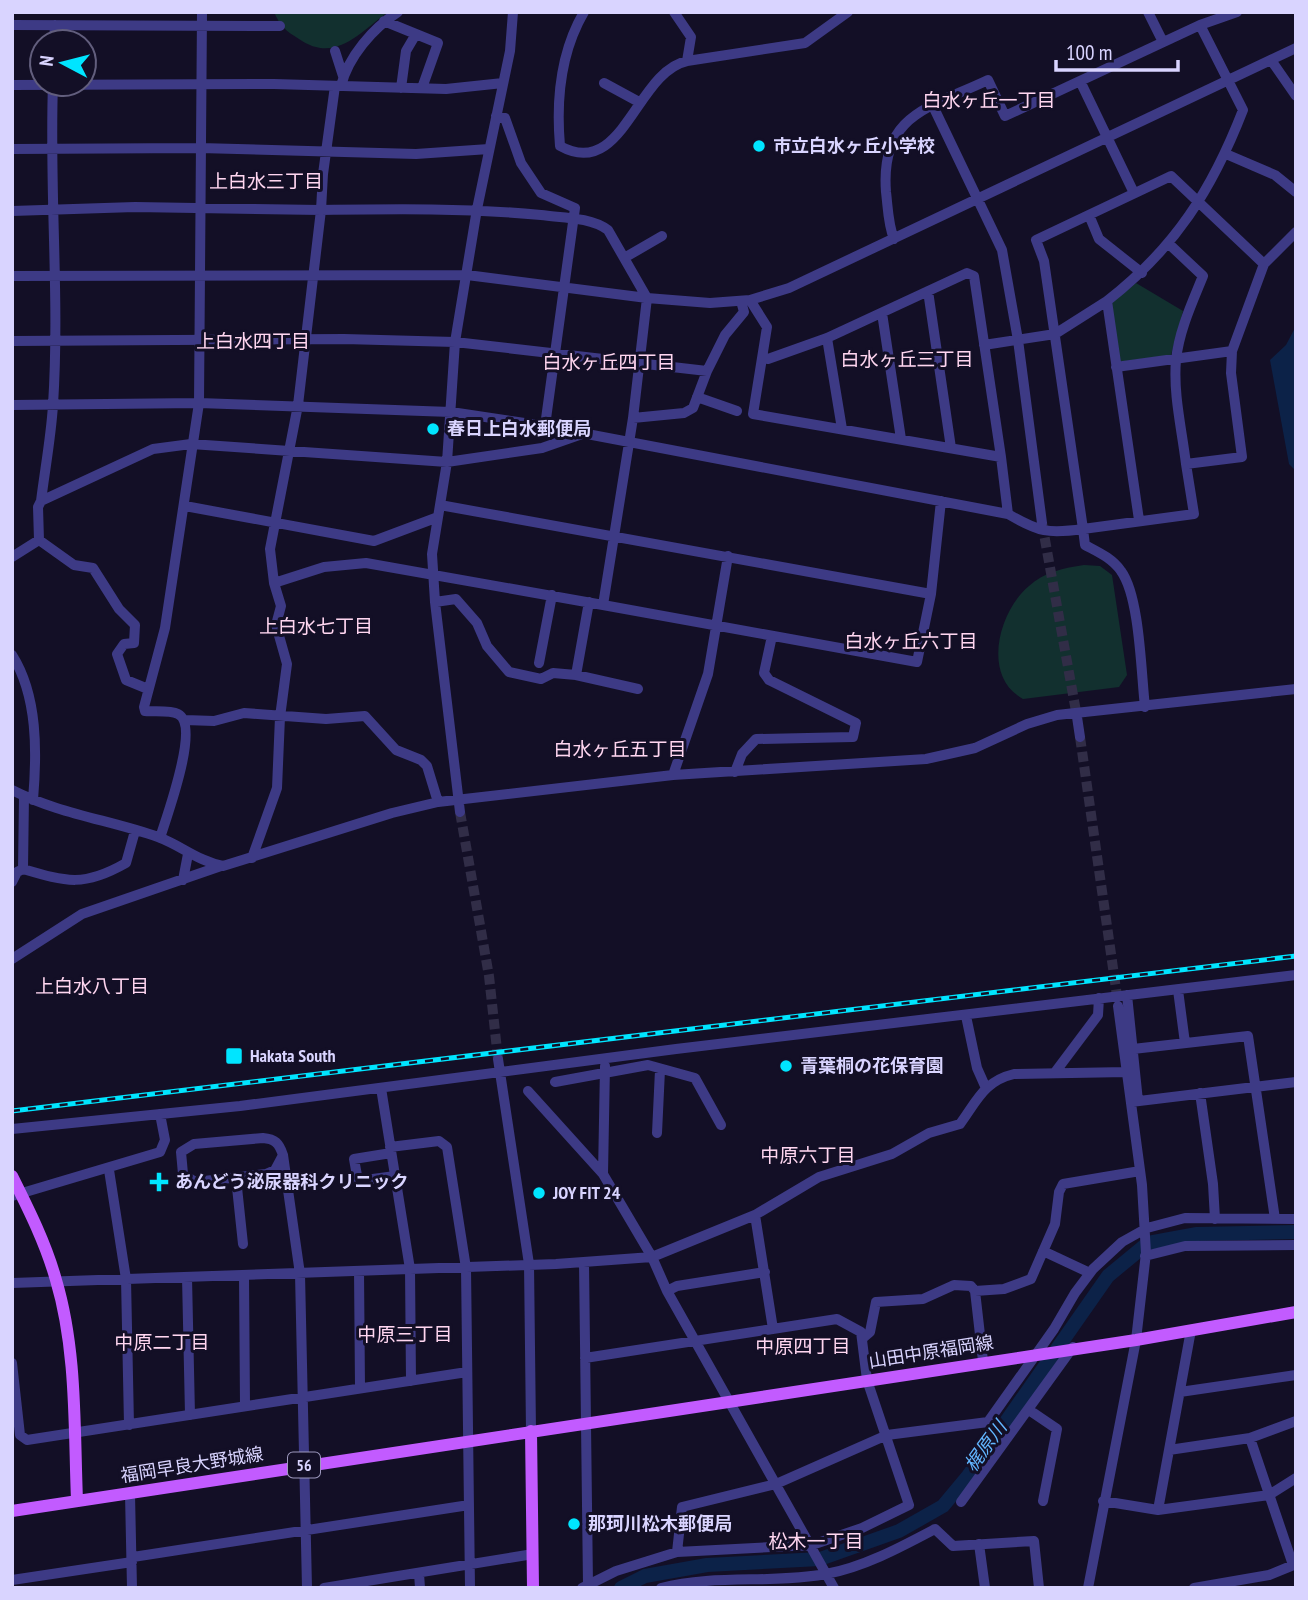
<svg xmlns="http://www.w3.org/2000/svg" width="1308" height="1600" font-family="'PT Sans Narrow','Noto Sans JP',sans-serif">
<style>
.green{fill:#12302f}
.water{fill:#0c2248}
.lines{fill:none;stroke-linecap:round;stroke-linejoin:round}
.river{stroke:#0c2248;stroke-width:14}
.minor-tunnel{stroke:#312d47;stroke-width:10;stroke-dasharray:10 5;stroke-linecap:butt}
.minor{stroke:#3d3a85;stroke-width:10}
.major{stroke:#c25bff;stroke-width:12}
.rail-casing{stroke:#00e5ff;stroke-width:5}
.rail{stroke:#130f26;stroke-width:2.5;stroke-dasharray:8;stroke-linecap:butt}
.poi-dot{fill:#00e5ff;stroke:#130f26;stroke-width:2.5}
.labels{text-anchor:middle;stroke-width:6;stroke-linejoin:round;paint-order:stroke}
.shield{fill:#130f26;stroke:#9e99be;stroke-width:2}
.shield-label{font-size:16px;font-weight:bold;fill:#d9d4ff}
.poi-label{font-size:18px;font-weight:bold;fill:#d9d4ff;stroke:#130f26;text-anchor:start}
.street-label{font-size:18px;fill:#d9d4ff;stroke:#130f26}
.neighbourhood-label{font-size:19px;fill:#ffd6f0;stroke:#130f26}
.water-label{font-size:19px;font-style:italic;fill:#62b6ff;stroke:#130f26}
</style>
<rect width="100%" height="100%" fill="#130f26"/>
<!-- green -->
<path class="green" d="M 274,12 L 388,12 C 359,33 335,64 299,39 C 286,31 280,26 274,12 Z
M 1136,283 L 1183,311 L 1171,355 L 1119,362 L 1111,303 Z
M 1084,565 L 1100,566 L 1112,575 L 1127,675 L 1119,687 L 1023,699 C 981,676 999,611 1029,586 C 1044,572 1064,568 1084,565 Z"/>
<!-- water -->
<path class="water" d="M 1296,326 L 1296,471 L 1289,464 L 1270,360 L 1286,345 Z"/>
<g class="lines">
<!-- river -->
<path class="river" d="M 621,1588 L 645,1576 L 707,1565 L 820,1559 L 899,1531 L 943,1506 L 968,1476 L 1108,1276 L 1148,1243 L 1197,1234 L 1296,1232"/>
<!-- minor-tunnel -->
<path class="minor-tunnel" d="M 1042,523 L 1077,717
M 1080,737 L 1118,1003
M 460,812 L 489,976 L 498,1059"/>
<!-- minor -->
<path class="minor" d="M 584,12 C 560,53 556,100 560,146 C 623,181 636,72 687,61 L 691,37 L 674,12
M 1148,12 L 1163,42
M 384,21 L 438,43 L 422,88
M 12,25 L 280,26
M 54,42 L 55,25
M 335,51 L 343,76
M 1271,60 L 1296,96
M 687,61 L 805,43 L 848,12
M 604,83 L 639,102
M 1081,83 L 1134,193
M 12,85 L 274,84 L 446,89 L 503,83
M 341,86 C 348,57 373,28 398,12
M 401,88 L 406,51 L 416,34
M 933,106 L 1002,250 L 1018,340 L 1042,523
M 496,116 L 505,118 L 521,163 L 541,193 L 575,208 L 545,426
M 12,149 L 200,148 L 416,154 L 489,149
M 1226,154 L 1275,175 L 1296,192
M 12,211 L 135,207 L 321,210 L 323,174 L 335,86
M 1089,215 L 1099,239 L 1142,273
M 894,239 C 888,224 888,208 886,192 C 880,114 929,108 988,80 L 1005,116 L 1200,25 L 1237,12
M 1170,245 L 1203,276 C 1192,303 1179,331 1176,360 C 1173,394 1182,430 1186,464 L 1242,457 L 1231,373 L 1232,351 L 1264,264 L 1296,232
M 624,258 L 662,236
M 12,276 L 467,275 L 647,298 L 710,303 L 750,300 L 789,288 L 1296,48
M 928,291 L 951,448
M 750,300 L 767,327 L 753,414 L 1001,457 L 1008,514 C 1039,532 1048,534 1083,529 L 1085,545 C 1098,552 1112,558 1121,571 C 1140,597 1141,673 1145,707
M 882,313 L 901,439
M 827,338 L 842,429
M 12,341 L 344,339 L 455,342 L 707,371 L 725,335 L 744,312 L 741,301
M 984,345 L 1055,334 L 1107,301
M 763,357 L 768,359 L 827,338 L 967,273 L 974,276 L 1001,457
M 1116,367 L 1232,351
M 697,397 L 737,411
M 12,405 L 199,403 L 451,412 L 545,426 L 1008,514
M 633,418 L 684,413 L 693,408 L 707,371
M 1186,464 L 1194,514 L 1083,529 L 1044,261 L 1036,240 L 1171,176 L 1264,264
M 41,501 C 45,469 51,437 53,405 C 60,298 49,191 53,84
M 440,505 L 931,594 L 941,501
M 185,506 L 374,541 L 438,517
M 1139,520 L 1107,301 C 1175,248 1212,190 1243,110 L 1200,25
M 39,540 L 74,565 L 93,568 L 119,609 L 135,625 L 134,643 L 124,644 L 117,654 L 126,680 L 148,689
M 12,557 L 39,540 L 38,507 L 41,501 L 153,449 L 191,444 L 447,462 L 542,448 L 582,434
M 435,602 L 456,599 L 477,623 L 487,646 L 509,672 L 541,679 L 553,673 L 576,675 L 638,689
M 603,605 L 917,662 L 931,594
M 12,655 C 38,696 37,753 33,800
M 539,663 L 552,595
M 576,675 L 589,602
M 1077,717 L 1080,737
M 185,720 L 214,721 L 244,713 L 326,719 L 365,716 L 396,750 L 421,760 L 427,766 L 438,802
M 735,772 L 742,754 L 756,739 L 853,737 L 856,723 L 769,680 L 764,673 L 772,636
M 673,775 L 708,674 L 728,556
M 12,790 C 59,814 110,820 158,837 C 182,846 198,861 223,866 L 392,813 L 438,802 L 673,775 L 926,759 L 975,748 L 1027,724 L 1057,715 L 1296,689
M 460,812 L 435,602 L 432,554 L 447,462 L 455,342 L 477,209 L 510,51 L 513,12
M 160,838 C 166,818 201,725 178,714 C 170,710 155,712 145,711 L 144,707 L 165,628 L 199,403 L 202,12
M 252,858 L 277,788 L 280,717 L 287,664 L 276,625 L 281,606 L 274,583 L 270,549 L 298,405 L 321,210 C 395,209 468,208 541,215 C 563,218 590,217 608,230 L 647,298 L 633,418 L 603,605 L 366,563 L 324,567 L 274,583
M 23,869 C 67,882 84,887 126,863 L 135,831
M 183,880 L 188,854
M 12,882 L 17,872 L 23,869 L 24,796
M 12,959 L 82,914 L 221,866
M 1178,990 L 1185,1043
M 1127,995 L 1138,1101
M 966,1016 L 977,1068 L 985,1086
M 1133,1049 L 1248,1036 L 1275,1219
M 498,1059 L 529,1264 L 531,1431
M 1056,1071 L 1098,1015 L 1099,998
M 555,1082 L 648,1065 L 695,1078 L 721,1125
M 381,1088 L 410,1269 L 411,1381
M 528,1091 L 603,1174 L 652,1257 L 755,1215 L 819,1177 L 892,1154 L 929,1133 L 960,1124 C 977,1101 984,1081 1014,1074 L 1127,1072
M 1200,1093 L 1213,1184 L 1215,1219
M 1131,1102 L 1296,1082
M 12,1129 L 240,1106 L 676,1049 L 1296,975
M 657,1133 L 660,1070
M 390,1147 L 439,1141 L 447,1147 L 466,1268 L 470,1588
M 391,1153 L 354,1159 L 358,1181 L 395,1176
M 283,1155 L 275,1170 L 266,1174 L 195,1182 L 183,1174 L 181,1152 L 194,1144 L 263,1138 C 275,1139 279,1143 283,1155 L 300,1274 L 307,1588
M 109,1170 L 126,1279 L 129,1425
M 603,1174 L 605,1066
M 236,1178 L 243,1244
M 12,1196 L 160,1152 L 165,1140 L 160,1114
M 755,1215 L 773,1329
M 1043,1251 L 1090,1273
M 1145,1256 L 1185,1246 L 1296,1245
M 584,1263 L 588,1585
M 359,1271 L 360,1388
M 244,1276 L 245,1406
M 187,1277 L 190,1415
M 12,1283 L 556,1264 L 652,1257 L 667,1291 L 834,1588
M 667,1291 L 677,1286 L 765,1272
M 975,1291 L 983,1361
M 863,1338 L 870,1332 L 876,1302 L 923,1299 L 954,1285 L 971,1286 L 975,1291 L 1004,1289 L 1031,1279 L 1055,1224 L 1059,1192 L 1063,1184 L 1140,1171
M 12,1363 L 20,1435 L 27,1440 L 467,1372
M 1180,1392 L 1296,1375
M 1029,1410 L 1057,1429 L 1043,1501
M 1250,1438 L 1293,1565
M 1169,1450 L 1250,1438 L 1296,1421
M 130,1494 L 132,1588
M 1103,1501 L 1158,1510 L 1269,1495 L 1296,1478
M 961,1502 L 1073,1347
M 1158,1510 L 1191,1330
M 979,1544 L 985,1588
M 677,1552 L 682,1507 L 776,1484 L 887,1435 L 988,1422 L 1054,1329 L 1075,1293 L 1093,1269 L 1122,1242 L 1147,1228 L 1185,1218 L 1296,1219
M 133,1557 L 469,1505
M 419,1573 L 420,1588
M 12,1580 L 132,1562
M 324,1588 L 533,1554
M 582,1588 L 616,1571 L 677,1552 L 812,1545 L 862,1528 L 909,1505 L 867,1380 L 861,1332 L 837,1319 L 585,1358
M 661,1588 C 716,1574 772,1584 826,1574 C 864,1567 901,1547 935,1529 L 953,1546 L 1034,1541 L 1039,1588
M 1088,1588 L 1136,1340 L 1146,1253 L 1142,1185 L 1118,1006
M 1194,1588 L 1269,1575 L 1296,1564"/>
<!-- major -->
<path class="major" d="M 12,1176 C 29,1210 46,1244 56,1280 C 77,1350 74,1428 77,1500
M 531,1431 L 533,1588
M 12,1511 L 1136,1340 L 1296,1312"/>
<!-- rail casing -->
<g class="rail-casing">
<path id="rail" d="M 12,1111 L 1296,956"/>
</g>
<!-- rail -->
<use href="#rail" class="rail"/>
</g>
<!-- markers -->
<g class="poi-dot">
<circle cx="759" cy="146" r="7"/>
<circle cx="433" cy="429" r="7"/>
<rect x="225" y="1047" width="18" height="18" rx="3.5"/>
<circle cx="786" cy="1066" r="7"/>
<path d="M155.5 1171.5h7v7h7v7h-7v7h-7v-7h-7v-7h7z"/>
<circle cx="539" cy="1193" r="7"/>
<circle cx="574" cy="1524" r="7"/>
</g>
<g class="labels">
<!-- shield labels -->
<rect class="shield" x="288" y="1452.5" width="32" height="25" rx="5"/>
<g class="shield-label">
<text x="304" y="1471">56</text>
</g>
<!-- poi labels -->
<g class="poi-label">
<text x="773" y="152">市立白水ヶ丘小学校</text>
<text x="447" y="435">春日上白水郵便局</text>
<text x="250" y="1062">Hakata South</text>
<text x="800" y="1072">青葉桐の花保育園</text>
<text x="175" y="1188">あんどう泌尿器科クリニック</text>
<text x="553" y="1199">JOY FIT 24</text>
<text x="588" y="1530">那珂川松木郵便局</text>
</g>
<!-- street labels -->
<g class="street-label">
<text transform="translate(931 1352) rotate(-9)" y="6">山田中原福岡線</text>
<text transform="translate(192 1465) rotate(-9)" y="6">福岡早良大野城線</text>
</g>
<!-- neighbourhood labels -->
<g class="neighbourhood-label">
<text x="989" y="107">白水ヶ丘一丁目</text>
<text x="266" y="188">上白水三丁目</text>
<text x="253" y="348">上白水四丁目</text>
<text x="907" y="366">白水ヶ丘三丁目</text>
<text x="609" y="369">白水ヶ丘四丁目</text>
<text x="316" y="633">上白水七丁目</text>
<text x="911" y="648">白水ヶ丘六丁目</text>
<text x="620" y="756">白水ヶ丘五丁目</text>
<text x="92" y="993">上白水八丁目</text>
<text x="808" y="1162">中原六丁目</text>
<text x="405" y="1341">中原三丁目</text>
<text x="162" y="1349">中原二丁目</text>
<text x="803" y="1353">中原四丁目</text>
<text x="816" y="1548">松木一丁目</text>
</g>
<!-- water labels -->
<g class="water-label">
<text transform="translate(985 1446) rotate(-54)" y="7">梶原川</text>
</g>
</g>
<!-- border -->
<rect width="1308" height="1600" fill="none" stroke="#d9d4ff" stroke-width="28"/>
<!-- north arrow -->
<g transform="translate(63 63) rotate(277)"><circle r="33" fill="#130f26" stroke="#625e7d" stroke-width="2"/>
<path d="M0-5L12 26L0 18L-12 26Z" fill="#00e5ff"/>
<text y="-10" font-size="19" font-weight="bold" text-anchor="middle" fill="#d9d4ff">N</text>
</g>
<!-- scale -->
<path d="M1056 60v10h122v-10" fill="none" stroke="#d9d4ff" stroke-width="3.5"/>
<text x="1066" y="60" font-size="21" fill="#d9d4ff" stroke="#130f26" stroke-width="5" paint-order="stroke">100 m</text>
</svg>
